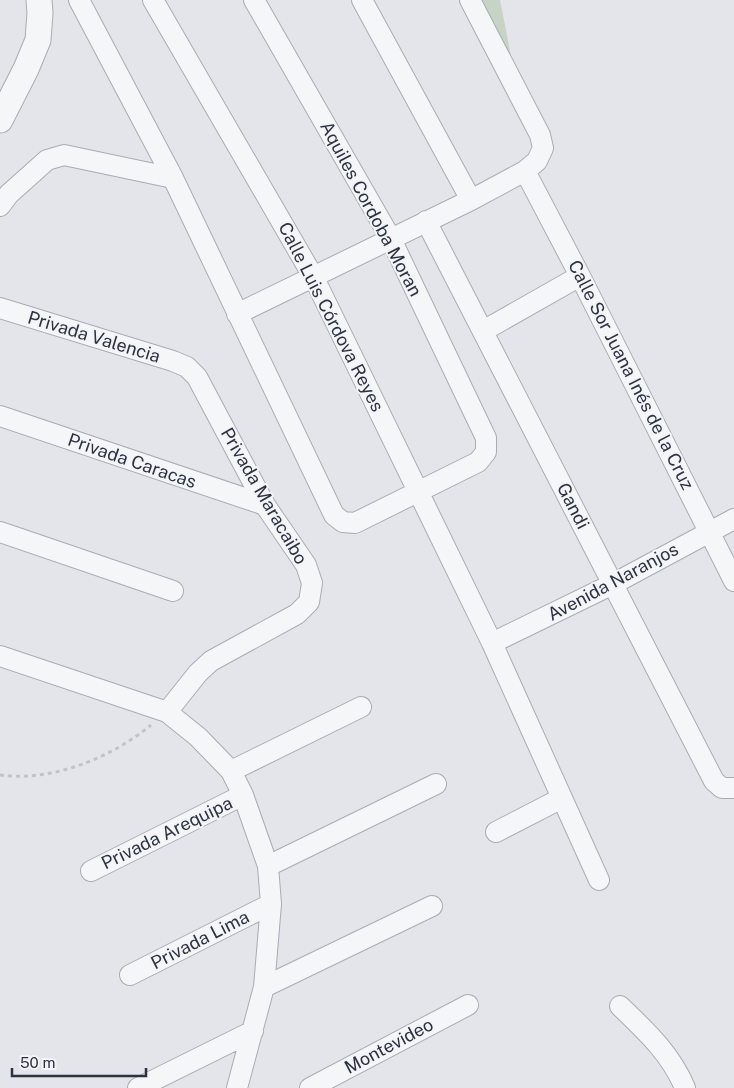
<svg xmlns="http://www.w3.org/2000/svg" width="734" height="1088" font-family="'Public Sans',sans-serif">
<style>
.green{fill:#c7d3c4}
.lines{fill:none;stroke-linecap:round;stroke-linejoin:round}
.minor-casing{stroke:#a8acb4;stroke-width:22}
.tertiary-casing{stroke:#a8acb4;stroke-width:27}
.path{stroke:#c1c3c8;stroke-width:3;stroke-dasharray:4 4;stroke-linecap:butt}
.minor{stroke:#f5f6f8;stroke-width:20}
.tertiary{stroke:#f5f6f8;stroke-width:25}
.labels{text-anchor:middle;stroke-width:4;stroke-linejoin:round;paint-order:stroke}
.street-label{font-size:18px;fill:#2c3240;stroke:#f2f4f7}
</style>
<rect width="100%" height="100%" fill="#e3e5ea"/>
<!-- green -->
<path class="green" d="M 481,0 L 500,0 L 512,61 Z"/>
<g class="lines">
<!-- minor casing -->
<g class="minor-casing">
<path id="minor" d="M 79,0 L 173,178 L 334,515 L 343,522 L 355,523 L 478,462 L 486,452 L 486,438 L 391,239 L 254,0
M 153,0 L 314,278 L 492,643 L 599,880
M 362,0 L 471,200
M 525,171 L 580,276 L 734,581
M 0,206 L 9,194 L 47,160 L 64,155 L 173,178
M 426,221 L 714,781 L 722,788 L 734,788
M 0,308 L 173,361 L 187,367 L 197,377 L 265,505 L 306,565 L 312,583 L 309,602 L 297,614 L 211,661 L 198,673 L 167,712
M 237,314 L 471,200 L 525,171 L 537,161 L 543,148 L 540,135 L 470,0
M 483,331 L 580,276
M 0,416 L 265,505
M 0,532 L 173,591
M 492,643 L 613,584 L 734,519
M 0,656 L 167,712 L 198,737 L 231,771 L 243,795 L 268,866 L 271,904 L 264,987 L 237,1088
M 231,771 L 361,707
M 496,832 L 562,798
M 268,866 L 436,784
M 91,871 L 243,795
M 130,975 L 271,904
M 264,987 L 432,906
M 620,1006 C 646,1031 671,1054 685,1088
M 138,1088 L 253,1031
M 310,1088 L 468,1005"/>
</g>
<!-- tertiary casing -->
<g class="tertiary-casing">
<path id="tertiary" d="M 0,120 L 26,69 L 38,40 L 40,13 L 39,0"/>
</g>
<!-- path -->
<path class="path" d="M 0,775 C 52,782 111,758 151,725"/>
<!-- minor -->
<use href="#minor" class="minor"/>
<!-- tertiary -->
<use href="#tertiary" class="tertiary"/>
</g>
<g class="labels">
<!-- street labels -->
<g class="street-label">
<text transform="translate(371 209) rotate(62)" y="6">Aquiles Cordoba Moran</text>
<text transform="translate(331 317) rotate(63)" y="6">Calle Luis Córdova Reyes</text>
<text transform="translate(94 337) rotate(17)" y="6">Privada Valencia</text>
<text transform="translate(631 375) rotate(63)" y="6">Calle Sor Juana Inés de la Cruz</text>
<text transform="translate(132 461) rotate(19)" y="6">Privada Caracas</text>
<text transform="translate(264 496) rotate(60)" y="6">Privada Maracaibo</text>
<text transform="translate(573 506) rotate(63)" y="6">Gandi</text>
<text transform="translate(613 582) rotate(-28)" y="6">Avenida Naranjos</text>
<text transform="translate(167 833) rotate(-26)" y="6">Privada Arequipa</text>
<text transform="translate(200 940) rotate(-27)" y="6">Privada Lima</text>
<text transform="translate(389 1046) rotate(-28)" y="6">Montevideo</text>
</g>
</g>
<!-- scale -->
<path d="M12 1068v8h134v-8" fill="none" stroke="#2c3240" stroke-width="2.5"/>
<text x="20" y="1068" font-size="15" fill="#2c3240" stroke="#f2f4f7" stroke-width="4" paint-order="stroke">50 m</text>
</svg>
